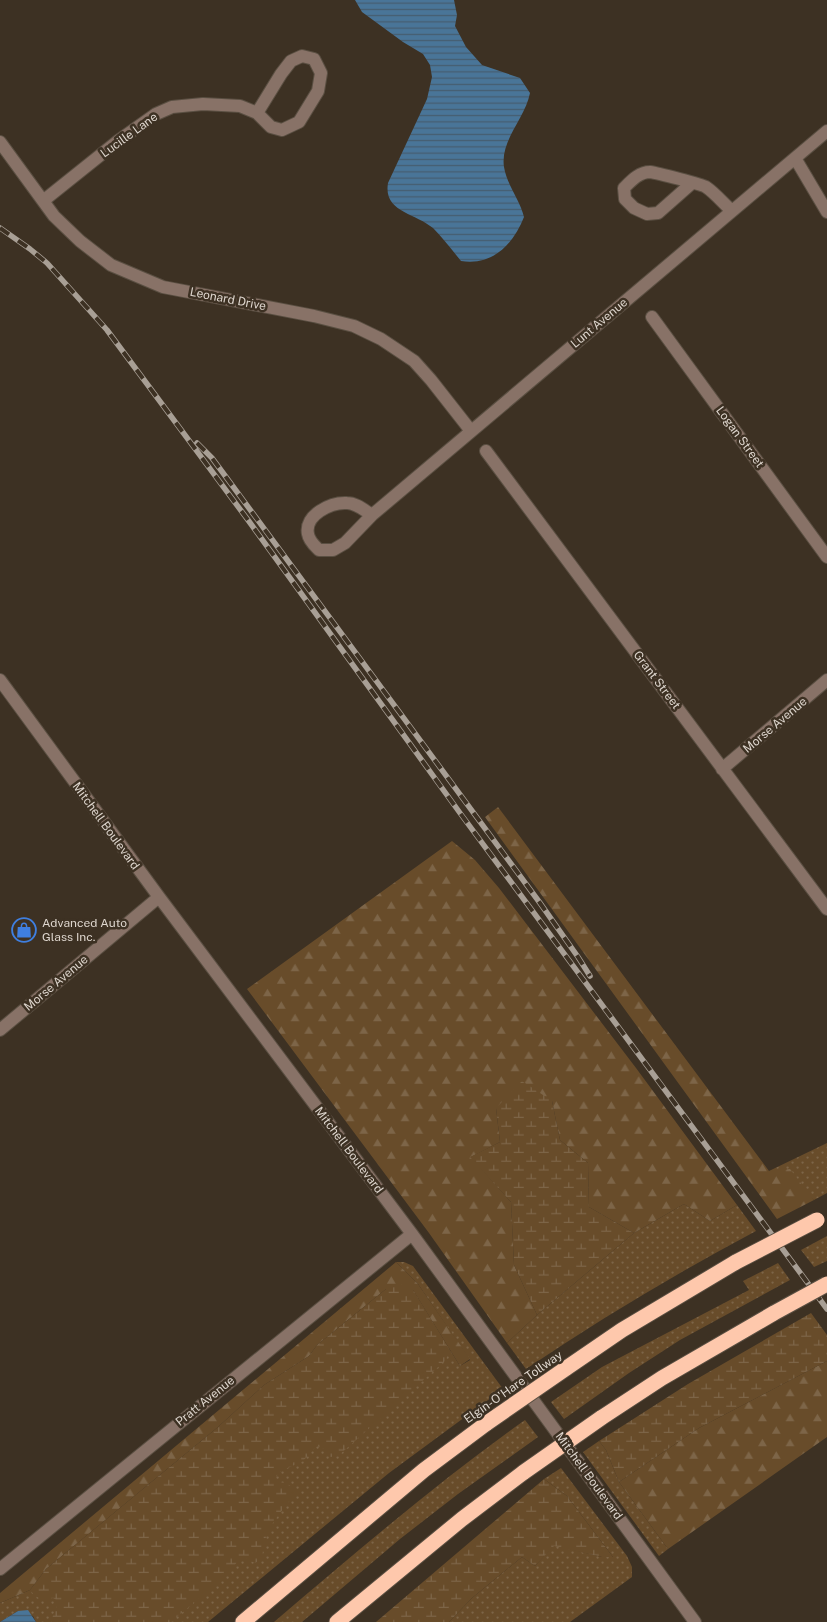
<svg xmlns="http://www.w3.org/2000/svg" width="827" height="1622" font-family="'Public Sans',sans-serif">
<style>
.grass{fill:url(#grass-dots)}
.forest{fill:url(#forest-firs)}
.wetland{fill:url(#wetland-marsh)}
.water{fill:url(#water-rules)}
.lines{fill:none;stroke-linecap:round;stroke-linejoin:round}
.minor-casing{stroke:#5a4f42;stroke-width:14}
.highway-casing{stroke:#5a4f42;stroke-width:17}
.minor{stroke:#887267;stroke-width:12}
.highway{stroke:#fec8ac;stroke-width:15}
.rail-casing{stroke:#a89f95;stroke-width:5.5}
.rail{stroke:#3d3123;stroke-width:4;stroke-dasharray:11;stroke-linecap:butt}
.highway-bridge-casing{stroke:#5a4f42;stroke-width:17;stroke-linecap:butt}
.highway-bridge{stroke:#fec8ac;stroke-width:15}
.labels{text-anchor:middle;stroke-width:5;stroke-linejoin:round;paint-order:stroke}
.street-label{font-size:12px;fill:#ded6ce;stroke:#3d3123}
.poi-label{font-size:12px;fill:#ded6ce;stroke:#3d3123;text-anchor:start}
</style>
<defs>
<pattern id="grass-dots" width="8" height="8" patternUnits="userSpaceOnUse" patternTransform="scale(1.25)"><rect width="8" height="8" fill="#684c2a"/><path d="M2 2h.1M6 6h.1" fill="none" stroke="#7d6548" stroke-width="1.8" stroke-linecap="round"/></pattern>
<pattern id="forest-firs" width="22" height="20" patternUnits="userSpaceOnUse" patternTransform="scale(1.25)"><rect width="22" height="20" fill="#684c2a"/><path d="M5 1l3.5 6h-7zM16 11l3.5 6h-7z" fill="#7d6548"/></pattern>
<pattern id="wetland-marsh" width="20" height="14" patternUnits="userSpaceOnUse" patternTransform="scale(1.25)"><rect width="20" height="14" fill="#684c2a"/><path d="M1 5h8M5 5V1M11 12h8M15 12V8" fill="none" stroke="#7d6548"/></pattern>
<pattern id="water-rules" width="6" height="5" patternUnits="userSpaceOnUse" patternTransform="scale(1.25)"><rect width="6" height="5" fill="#497598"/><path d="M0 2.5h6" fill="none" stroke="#465d70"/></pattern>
</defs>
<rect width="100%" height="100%" fill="#3d3123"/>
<!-- grass -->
<path class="grass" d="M 827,1143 L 827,1193 L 814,1200 L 805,1191 L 769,1171 Z
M 684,1204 L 710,1221 L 737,1205 L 756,1231 C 677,1273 600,1319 526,1369 L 507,1343 L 537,1315 L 634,1233 Z
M 827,1236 L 827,1261 L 814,1267 L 801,1250 Z
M 396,1262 L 404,1262 L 413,1266 L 503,1389 L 389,1473 L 208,1622 L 36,1622 L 33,1616 L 18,1611 L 0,1622 L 0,1603 L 30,1590 L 413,1290 L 460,1366 L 470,1360 L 418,1284 Z
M 778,1263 L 790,1280 L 680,1340 L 629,1373 L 564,1419 L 551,1402 L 602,1367 L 749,1290 L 743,1281 Z
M 525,1420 L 538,1437 L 458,1494 L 400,1539 L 302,1622 L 274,1622 C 356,1552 438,1482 525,1420 Z
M 599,1441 L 606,1450 L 619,1482 L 668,1549 L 659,1556 L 583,1452 Z
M 561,1468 L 627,1556 L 632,1567 L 632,1577 L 570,1622 L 449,1622 L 472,1598 L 522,1557 L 535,1566 L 554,1545 L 602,1557 L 613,1557 L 567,1496 L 544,1479 Z"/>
<!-- forest -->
<path class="forest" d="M 498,807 L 769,1171 L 790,1169 L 814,1200 L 777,1219 L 485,817 Z
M 452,841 L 475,860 L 499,888 L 636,1068 L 737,1205 L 710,1221 L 684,1204 L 634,1233 L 589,1207 L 588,1163 L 560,1140 L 552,1101 L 496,1108 L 500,1142 L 471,1157 L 511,1202 L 514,1265 L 537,1315 L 507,1343 L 429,1233 L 247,989 Z
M 396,1262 L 418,1284 L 470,1359 L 460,1366 L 413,1290 L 386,1289 L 317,1345 L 309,1356 L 264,1385 L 218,1427 L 46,1569 L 30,1590 L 0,1603 L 0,1593 Z
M 827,1361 L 827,1437 L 668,1549 L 619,1482 L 699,1428 Z"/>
<!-- wetland -->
<path class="wetland" d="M 522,1081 L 552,1101 L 560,1140 L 588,1163 L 589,1207 L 634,1233 L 537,1315 L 514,1265 L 511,1202 L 470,1157 L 500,1142 L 496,1108 Z
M 400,1284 L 413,1290 L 449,1349 L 446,1360 L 338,1456 L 330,1457 L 324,1449 L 317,1446 L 303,1461 L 281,1471 L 275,1478 L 277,1482 L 286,1483 L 298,1491 C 283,1509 260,1533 263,1558 L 255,1563 L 243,1557 L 193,1604 L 170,1622 L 52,1622 C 52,1614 57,1609 58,1601 L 53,1598 C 42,1601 37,1599 30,1590 L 46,1569 L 218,1427 L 264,1385 L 309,1356 L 317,1345 L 386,1289 Z
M 811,1313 L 827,1335 L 827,1361 L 699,1428 L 619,1482 L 606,1450 L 599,1441 L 688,1384 Z
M 544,1479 L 567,1496 L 613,1557 L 602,1557 L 554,1546 L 535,1566 L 522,1557 L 472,1598 L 449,1622 L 376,1622 Z"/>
<!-- water -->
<path class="water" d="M 355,0 L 454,0 L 457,15 L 455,26 L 466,47 L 482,65 L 520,78 L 530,93 C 525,119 500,140 504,167 C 507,185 520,200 524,217 C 513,245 492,266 461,261 C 452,250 442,237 433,228 C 416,213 383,212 388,183 L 427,99 L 432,77 L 430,65 L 423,54 L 403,42 L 362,12 Z
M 28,1610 L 36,1622 L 0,1622 L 18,1611 Z"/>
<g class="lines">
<!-- minor casing -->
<g class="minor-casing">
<path id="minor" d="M 0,142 L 54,216 L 80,241 L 111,265 L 163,287 L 314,316 L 354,326 L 381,339 L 414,361 L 431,380 L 471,431
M 795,158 L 827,212
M 692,183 L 658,213 L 647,214 L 634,208 L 625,199 L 624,188 C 631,181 639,172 650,172 C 657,173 701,184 706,187 C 715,193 724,204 732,211
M 43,201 L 118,141 L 156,114 L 172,107 L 203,104 L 240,106 L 257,113 L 271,127 L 282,130 L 299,122 L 318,91 L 321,73 L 314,59 L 302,56 L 291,61 L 281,74 L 257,113
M 652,317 L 827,557
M 486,451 L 827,909
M 372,515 C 364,510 356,503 347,503 C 331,502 304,515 308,534 C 309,541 315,546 319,550 L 333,550 L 345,543 L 372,515 L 827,131
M 0,680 L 159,897 L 412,1234 L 695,1622
M 722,769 L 827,680
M 0,1030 L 159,897
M 0,1569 L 412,1234"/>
</g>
<!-- highway casing -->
<g class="highway-casing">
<path id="highway" d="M 565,1369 L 622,1330 L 736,1262
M 601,1418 L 662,1378 L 774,1313
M 243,1622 L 424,1470 L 487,1423
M 337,1622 L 462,1519 L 524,1472"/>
</g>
<!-- minor -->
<use href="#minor" class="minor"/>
<!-- highway -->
<use href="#highway" class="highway"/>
<!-- rail casing -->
<g class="rail-casing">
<path id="rail" d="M 0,228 L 30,249 L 47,263 L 107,330 L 248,520 L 460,813 L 827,1309
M 197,443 L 212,458 L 540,903 L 578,957 L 590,976"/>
</g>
<!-- rail -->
<use href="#rail" class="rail"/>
<!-- highway-bridge casing -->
<g class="highway-bridge-casing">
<path id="highway-bridge" d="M 736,1262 L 817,1220
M 774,1313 L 827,1284
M 487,1423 L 565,1369
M 524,1472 L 601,1418"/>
</g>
<!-- highway-bridge -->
<use href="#highway-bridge" class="highway-bridge"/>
</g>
<!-- icons -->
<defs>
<g id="shop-ring" transform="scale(1.25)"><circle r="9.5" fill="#3d3123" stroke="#3f7fe0" stroke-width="1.5"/><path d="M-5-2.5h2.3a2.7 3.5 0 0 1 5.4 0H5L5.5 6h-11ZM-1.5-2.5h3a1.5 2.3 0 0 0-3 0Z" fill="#3f7fe0"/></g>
</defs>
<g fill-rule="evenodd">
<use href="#shop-ring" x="24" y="930"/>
</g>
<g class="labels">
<!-- street labels -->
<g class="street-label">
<text transform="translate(129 135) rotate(-36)" y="4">Lucille Lane</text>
<text transform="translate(228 299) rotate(11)" y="4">Leonard Drive</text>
<text transform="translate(599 323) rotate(-40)" y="4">Lunt Avenue</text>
<text transform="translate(740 437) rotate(54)" y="4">Logan Street</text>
<text transform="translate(657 680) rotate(53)" y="4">Grant Street</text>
<text transform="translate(775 725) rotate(-40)" y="4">Morse Avenue</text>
<text transform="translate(106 826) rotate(54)" y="4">Mitchell Boulevard</text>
<text transform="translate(56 983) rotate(-40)" y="4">Morse Avenue</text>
<text transform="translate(349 1150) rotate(53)" y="4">Mitchell Boulevard</text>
<text transform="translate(513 1387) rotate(-35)" y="4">Elgin-O'Hare Tollway</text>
<text transform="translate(205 1401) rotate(-39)" y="4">Pratt Avenue</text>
<text transform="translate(589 1476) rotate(54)" y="4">Mitchell Boulevard</text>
</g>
<!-- poi labels -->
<g class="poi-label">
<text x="42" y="927">Advanced Auto<tspan x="42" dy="14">Glass Inc.</tspan></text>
</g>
</g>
</svg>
